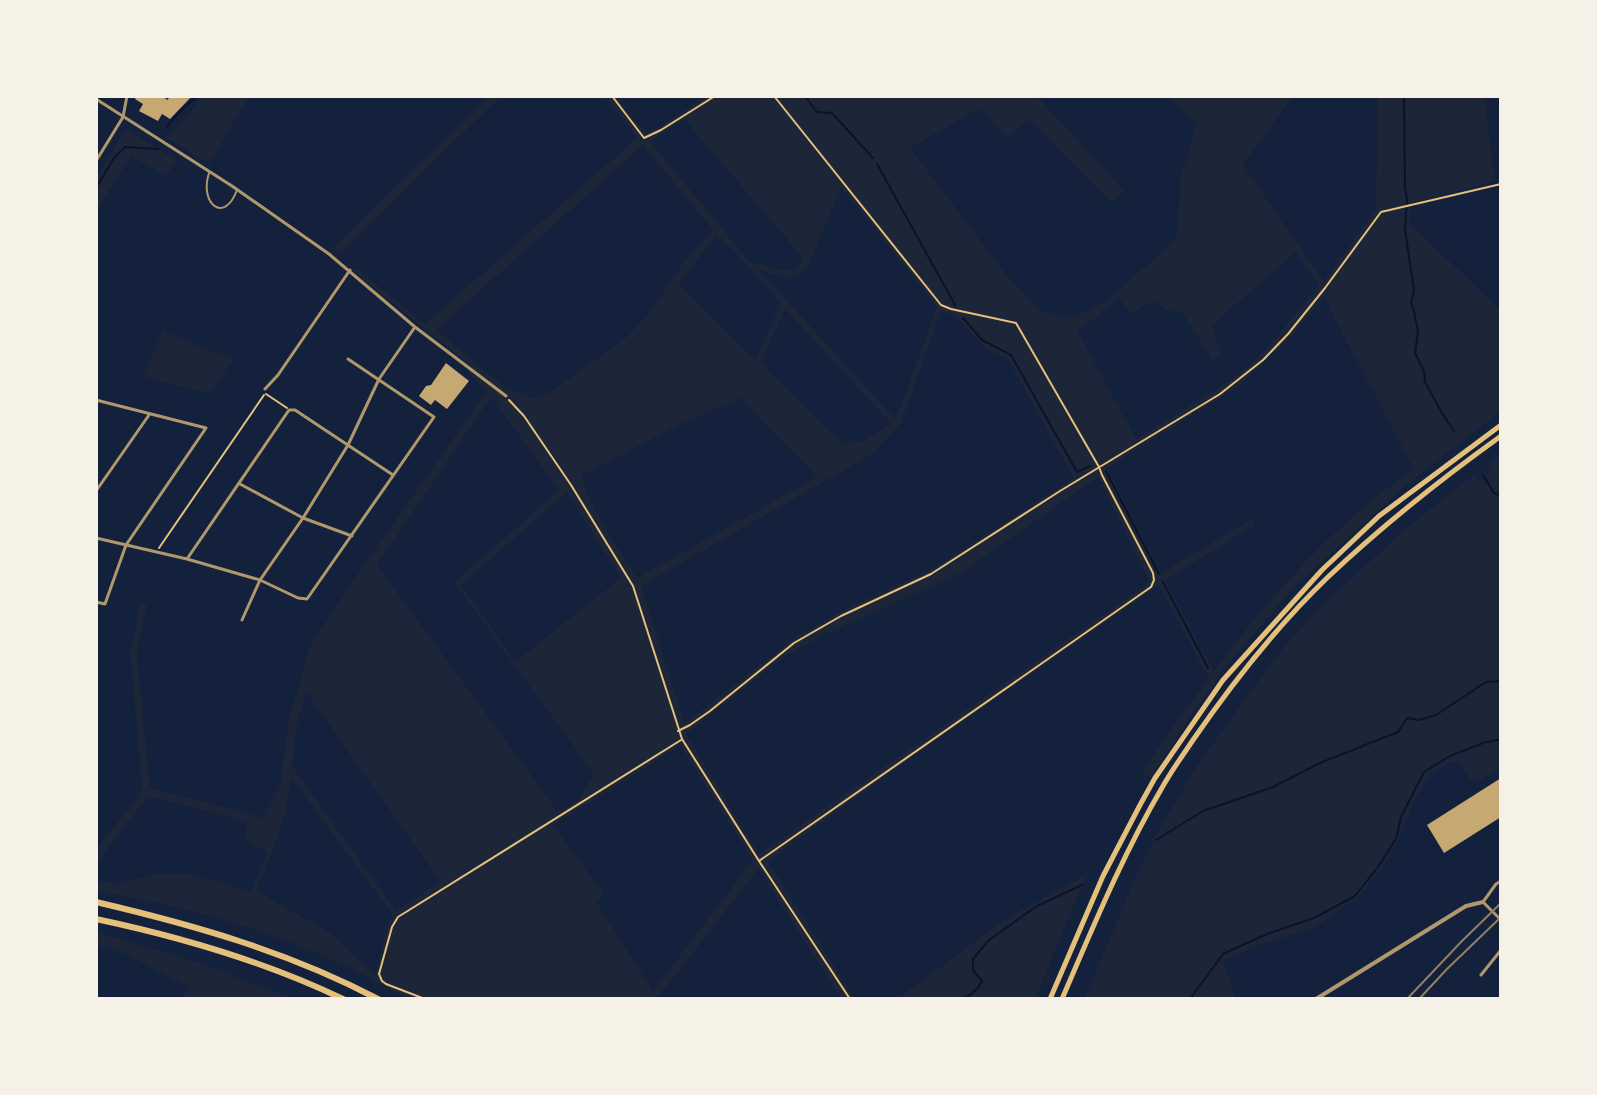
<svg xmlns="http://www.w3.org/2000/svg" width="1597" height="1095" font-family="'Golos Text',sans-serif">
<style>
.green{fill:#1d2539;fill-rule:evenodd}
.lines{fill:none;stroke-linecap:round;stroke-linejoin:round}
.stream{stroke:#0b132b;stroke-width:2}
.building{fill:#c6a872}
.path{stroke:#e5c07b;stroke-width:2}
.service{stroke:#b1986c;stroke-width:2}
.minor{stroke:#b1986c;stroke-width:3}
.tertiary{stroke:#b1986c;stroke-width:4}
.trunk{stroke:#e5c07b;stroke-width:5}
.motorway{stroke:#e5c07b;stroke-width:6}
.tram{stroke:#918062;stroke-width:2}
.rail{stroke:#918062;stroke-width:2}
</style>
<rect width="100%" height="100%" fill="#14213d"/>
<!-- green -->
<path class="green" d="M 200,96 L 249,96 L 209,164 L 165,137 C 179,126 194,113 200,96 Z
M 489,96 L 501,96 L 340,253 L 332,248 Z
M 603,96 L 615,96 L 646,133 L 661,126 L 707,96 L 1037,96 L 1125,192 L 1110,202 L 1030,119 L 1007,137 L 980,108 L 910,148 L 1005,273 L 1037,308 L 1058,317 L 1077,316 L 1106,301 L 1171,244 L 1178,233 L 1180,179 L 1197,124 L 1167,96 L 1293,96 L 1243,165 L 1324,282 L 1376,209 L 1378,96 L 1484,96 L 1495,181 L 1411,203 L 1409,226 L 1415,228 L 1501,311 L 1501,411 L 1406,485 L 1295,586 L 1227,665 L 1190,717 L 1151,777 L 1142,774 L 1167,734 L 1209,679 L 1159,585 L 916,754 L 768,861 L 855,999 L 842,999 L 758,869 L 657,999 L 407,999 C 394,992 382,985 370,978 C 285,934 190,907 96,891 L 96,881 L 119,884 L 160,873 L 187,874 L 251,891 L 267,852 L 245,841 L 248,822 L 148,796 L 96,864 L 96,848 L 138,798 L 142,788 L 130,650 L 141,603 L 147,605 L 137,653 L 150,788 L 264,818 L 280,786 L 289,720 L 309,648 L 348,588 L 487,391 L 469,374 L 468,364 L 353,271 L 356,268 L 425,324 L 637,138 ZM 684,119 L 804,259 L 797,268 L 784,271 L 749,261 L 650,141 ZM 643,145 L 713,230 L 686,259 L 648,315 L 627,337 L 552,391 L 533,399 L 502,385 L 436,330 ZM 841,187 L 937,307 L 902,403 L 894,418 L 759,270 L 783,278 L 798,275 L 809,265 ZM 716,236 L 734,251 L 781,303 L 755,360 L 678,284 ZM 1296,252 L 1319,286 L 1270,345 L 1250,365 L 1228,382 L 1136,439 L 1077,330 L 1090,322 L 1119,298 L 1131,314 L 1147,304 L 1156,301 L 1166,310 L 1183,313 L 1212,359 L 1222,356 L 1212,325 ZM 1324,297 L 1413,468 C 1392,485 1370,501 1350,519 C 1299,565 1254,616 1214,672 L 1165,580 L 1255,525 L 1252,519 L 1161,573 L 1107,468 L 1240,385 L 1293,335 ZM 785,309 L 891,423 L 890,424 L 864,441 L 843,444 L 760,363 ZM 941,311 L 954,315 L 988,350 L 1008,359 L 1074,478 L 930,570 L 850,607 L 796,637 L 685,723 L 641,586 L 871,455 L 901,423 ZM 491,397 L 559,490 L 454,582 L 594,774 L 579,799 L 558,812 L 377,565 ZM 741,398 L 817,477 L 637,578 C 616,545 592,513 581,476 L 678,425 ZM 1098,477 L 1150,582 L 759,854 L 686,734 L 785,656 L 819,637 L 961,573 ZM 567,492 L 621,578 L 515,662 L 461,585 ZM 306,692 L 441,882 L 396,911 L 292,766 L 297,723 ZM 680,745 L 753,860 L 653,991 L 596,902 L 604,894 L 553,825 L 615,787 ZM 291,777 L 392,914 L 375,975 L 329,932 L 256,891 L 271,855 L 286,810 Z
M 126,129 L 176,160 L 167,176 L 131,156 L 96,212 L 96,178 Z
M 163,331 L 233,360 L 209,394 L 143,376 Z
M 1501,455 L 1501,768 L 1478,781 L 1471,781 L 1461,764 L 1452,761 L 1430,774 L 1414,801 L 1395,847 L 1383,867 L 1356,899 L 1315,927 L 1257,946 L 1223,961 L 1236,999 L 1084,999 L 1138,872 L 1159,830 L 1195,769 L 1245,699 L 1288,642 L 1331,597 L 1408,527 L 1474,475 L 1479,482 L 1491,472 L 1486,465 Z
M 1086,875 L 1035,999 L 897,999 L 1007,918 Z
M 96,932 L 191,960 L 293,999 L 182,999 L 189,987 L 114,948 L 96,945 Z"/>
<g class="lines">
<!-- stream -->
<path class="stream" d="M 805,96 L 817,112 L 832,113 L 873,158
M 1404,96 L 1405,188 L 1407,199 L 1405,229 L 1414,291 L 1411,303 L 1414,311 L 1418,332 L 1415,353 L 1424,371 L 1425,382 L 1442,413 L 1454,431
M 167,127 L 179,112 L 197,96
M 877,164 L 955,305
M 96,188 L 114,158 L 125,147 L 158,149
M 963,318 L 982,340 L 1011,355 L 1077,472 L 1090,466
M 1106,471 L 1159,574
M 1483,475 L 1494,493 L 1501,496
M 1163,582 L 1208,668
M 1156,840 L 1203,811 L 1273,787 L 1320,763 L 1398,732 L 1407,718 L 1419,720 L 1436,715 L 1486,682 L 1501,681
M 965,999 L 978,988 L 982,981 L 973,970 L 973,959 L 989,940 L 1037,906 L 1082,885
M 1190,999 L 1223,954 L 1267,934 L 1314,918 L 1355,896 L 1378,867 L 1396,839 L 1401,817 L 1424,772 L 1450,756 L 1483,743 L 1501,739"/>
</g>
<!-- building -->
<path class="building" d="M 136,96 L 166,96 L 165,98 L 167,100 L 171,96 L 192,96 L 170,119 L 162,114 L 158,121 L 139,111 L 143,104 L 135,99 Z
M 446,363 L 469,381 L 447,409 L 435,400 L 431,405 L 419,396 L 426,386 L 431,385 Z
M 1501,778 L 1501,817 L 1444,853 L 1427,825 Z"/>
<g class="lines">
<!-- path -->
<path class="path" d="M 612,96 L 644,138 L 661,130 L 715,96
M 266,394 L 287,408
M 509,400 L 524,416 L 571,485 L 633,586 L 682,739 L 759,861 L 850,999
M 159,548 L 264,395
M 678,731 L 690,725 L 710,711 L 794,643 L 841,616 L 931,574 L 1060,491 L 1220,394 L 1263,360 L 1288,334 L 1325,288 L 1381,212 L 1501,184
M 759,861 L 1151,587 L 1154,580 L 1153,573 L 1102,475 L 1099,467 L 1016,323 L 951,309 L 941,305 L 774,96
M 425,999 L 386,984 L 382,981 L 379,974 L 392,927 L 398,917 L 681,740"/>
<!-- service -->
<path class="service" d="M 209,173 C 199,203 224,225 237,190"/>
<!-- minor -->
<path class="minor" d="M 96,99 L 232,186 L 329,254 L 415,327 L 506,396
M 96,161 L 123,117 L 127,96
M 265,389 L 278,375 L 350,270
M 96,400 L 206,428 L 126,545 L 105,604 L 96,602
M 240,484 L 303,518 L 352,536
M 96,491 L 149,415
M 96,538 L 187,559 L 260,580 L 298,598 L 307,599 L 434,417 L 348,359
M 187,559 L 289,410 L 295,410 L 393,475
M 242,620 L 260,580 L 303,518 L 348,445 L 379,379 L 415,327
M 1501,881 L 1496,884 L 1483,902 L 1501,920
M 1481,975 L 1501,950"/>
<!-- tertiary -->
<path class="tertiary" d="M 1316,999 L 1466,906 L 1483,902"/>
<!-- trunk -->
<path class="trunk" d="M 1050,999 L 1103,876 L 1140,805 L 1155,778 L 1223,680 L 1322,570 L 1379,516 L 1501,425
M 1062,999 C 1093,927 1123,854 1163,786 C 1172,770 1183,755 1193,740 C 1233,682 1277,626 1328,577 C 1382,526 1441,479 1501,436"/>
<!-- motorway -->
<path class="motorway" d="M 96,902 C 194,925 289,952 378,999
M 96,919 C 181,937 264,961 343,999"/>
<!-- tram -->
<path class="tram" d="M 1407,999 L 1461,942 L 1501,903"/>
<!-- rail -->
<path class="rail" d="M 1419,999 L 1447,969 L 1501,917"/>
</g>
<!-- border -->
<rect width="1597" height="1095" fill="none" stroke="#f6f1e7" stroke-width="196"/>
</svg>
